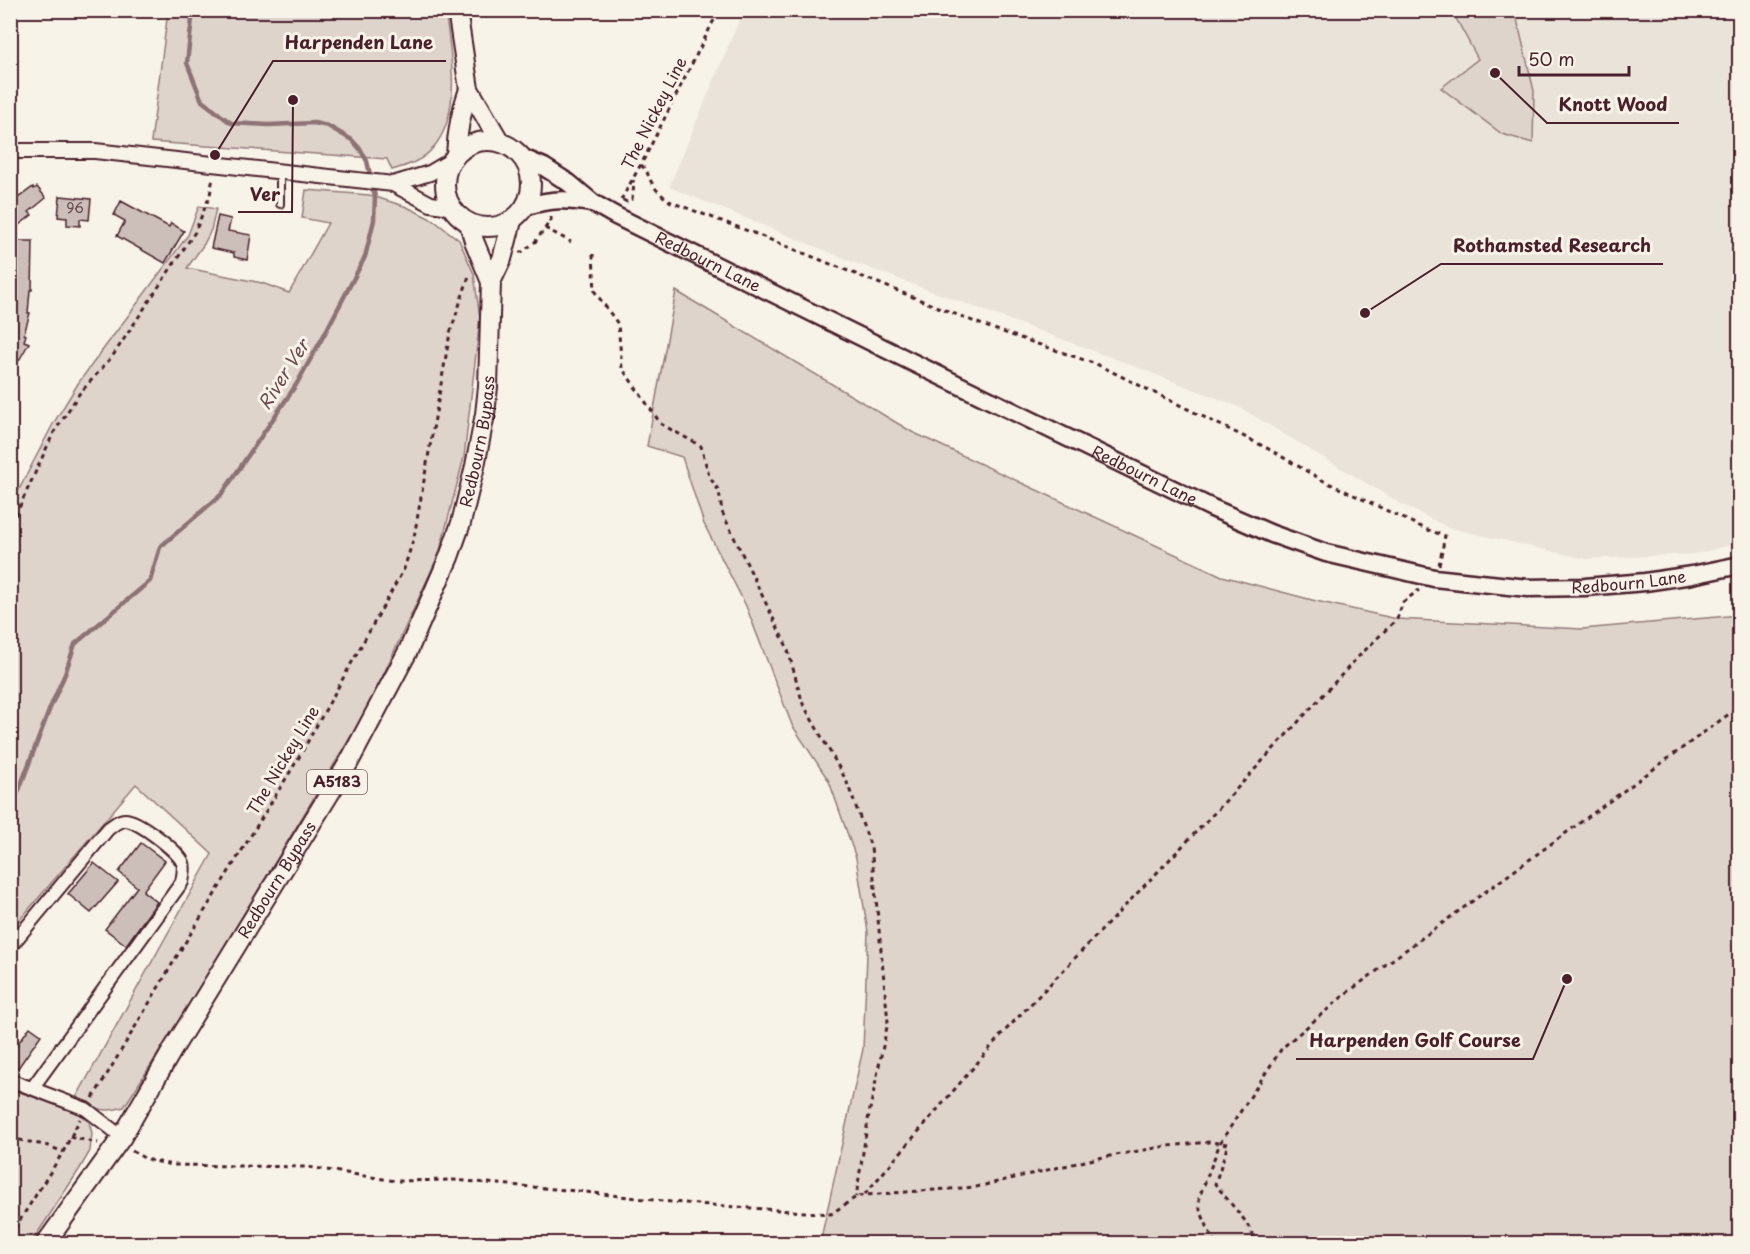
<svg xmlns="http://www.w3.org/2000/svg" width="1750" height="1254" font-family="'Playpen Sans',sans-serif">
<style>
.built{fill:#eae3da}
.green{fill:#ded4cc;stroke:#947a7c;stroke-width:1.5}
.lines{fill:none;stroke-linecap:round;stroke-linejoin:round}
.stream{stroke:#8e7275;stroke-width:4.5}
.building{fill:#ccbfb9;stroke:#4a1f2b;stroke-width:1.5}
.service-casing{stroke:#4a1f2b;stroke-width:10}
.minor-casing{stroke:#4a1f2b;stroke-width:16}
.tertiary-casing{stroke:#4a1f2b;stroke-width:18}
.secondary-casing{stroke:#4a1f2b;stroke-width:21}
.primary-casing{stroke:#4a1f2b;stroke-width:22}
.path{stroke:#4a1f2b;stroke-width:3;stroke-dasharray:4.5 4.5;stroke-linecap:butt}
.service{stroke:#f7f3e8;stroke-width:6}
.minor{stroke:#f7f3e8;stroke-width:12}
.tertiary{stroke:#f7f3e8;stroke-width:14}
.secondary{stroke:#f7f3e8;stroke-width:16}
.primary{stroke:#f7f3e8;stroke-width:18}
.labels{text-anchor:middle;stroke-width:6;stroke-linejoin:round;paint-order:stroke}
.number-label{font-size:14px;fill:#6a474e}
.shield{fill:#f7f3e8;stroke:#7e5f64;stroke-width:1.5}
.shield-label{font-size:15px;font-weight:bold;fill:#4a1f2b}
.street-label{font-size:16px;fill:#4a1f2b;stroke:#f7f3e8}
.water-label{font-size:18px;font-style:italic;fill:#6c4950;stroke:#f7f3e8}
.leader{fill:none;stroke:#4a1f2b;stroke-width:2}
.callout-dot{fill:#4a1f2b;stroke:#f7f3e8;stroke-width:2}
.callout-label{font-size:18px;text-anchor:middle;font-weight:bold;fill:#4a1f2b;stroke:#f7f3e8;stroke-width:6;stroke-linejoin:round;paint-order:stroke}
</style>
<rect width="100%" height="100%" fill="#f7f3e8"/>
<filter id="ink" filterUnits="userSpaceOnUse"><feTurbulence type="fractalNoise" baseFrequency=".0167" numOctaves="2"/><feDisplacementMap in="SourceGraphic" scale="12" xChannelSelector="R" yChannelSelector="G"/><feConvolveMatrix kernelMatrix="1 2 1 2 8 2 1 2 1" color-interpolation-filters="sRGB"/></filter>
<g filter="url(#ink)">
<!-- built -->
<path class="built" d="M 743,11 L 1739,11 L 1739,543 L 1695,554 L 1586,559 L 1449,528 L 1403,505 L 1237,406 L 1126,363 L 853,262 L 669,187 Z"/>
<!-- green -->
<path class="green" d="M 168,11 L 445,11 C 451,52 463,115 432,149 C 422,161 406,166 392,170 L 387,159 L 151,142 Z
M 1452,11 L 1515,11 L 1534,91 L 1533,143 L 1502,134 L 1441,88 L 1478,59 Z
M 306,190 L 369,195 L 407,207 L 433,220 L 459,240 L 474,274 L 480,319 L 464,457 L 439,554 L 368,708 L 186,1010 L 124,1107 C 101,1114 96,1108 76,1098 L 212,854 L 136,784 L 11,930 L 11,505 L 53,424 L 79,382 L 188,235 L 199,206 L 216,209 L 211,230 L 204,244 L 187,268 L 262,283 L 289,293 L 328,223 L 302,218 Z
M 676,291 L 912,432 L 1222,576 L 1316,601 L 1397,619 L 1582,629 L 1739,615 L 1739,1243 L 820,1243 L 863,1049 L 868,932 L 856,858 L 829,781 L 792,725 L 746,606 L 704,524 L 682,457 L 647,446 Z
M 11,1089 L 78,1113 L 89,1122 L 92,1133 L 90,1151 L 79,1170 L 31,1243 L 11,1243 Z"/>
<g class="lines">
<!-- stream -->
<path class="stream" d="M 10,805 L 16,798 L 50,708 L 65,674 L 75,644 L 150,581 L 160,547 L 222,494 L 296,385 L 324,335 L 365,257 L 374,220 L 375,197 L 367,161 L 360,149 L 352,140 L 328,126 L 314,123 L 268,125 L 231,123 L 202,101 L 187,63 L 193,10"/>
</g>
<!-- building -->
<path class="building" d="M 33,187 L 34,189 L 37,187 L 46,198 L 29,212 L 32,215 L 10,232 L 10,204 Z
M 60,196 L 91,199 L 89,220 L 80,219 L 80,226 L 67,225 L 67,218 L 58,217 Z
M 121,201 L 169,227 L 171,223 L 184,231 L 165,263 L 117,236 L 125,221 L 114,215 Z
M 218,216 L 231,219 L 228,231 L 251,235 L 247,260 L 234,257 L 234,253 L 211,248 Z
M 10,241 L 33,241 L 32,290 L 30,290 L 28,313 L 30,313 L 24,334 L 26,335 L 24,341 L 29,343 L 10,376 Z
M 141,843 L 165,861 L 143,891 L 157,902 L 126,945 L 105,929 L 137,887 L 119,872 Z
M 94,863 L 118,882 L 91,913 L 68,894 Z
M 30,1027 L 41,1035 L 18,1068 L 10,1063 L 10,1043 L 16,1046 Z"/>
<g class="lines">
<!-- service casing -->
<g class="service-casing">
<path id="service" d="M 280,204 L 280,171"/>
</g>
<!-- minor casing -->
<g class="minor-casing">
<path id="minor" d="M 10,947 L 108,829 C 113,825 119,820 125,820 C 138,820 178,851 183,863 C 185,869 183,875 182,882 L 33,1087
M 10,1080 L 86,1109 L 122,1137"/>
</g>
<!-- tertiary casing -->
<g class="tertiary-casing">
<path id="tertiary" d="M 10,151 L 95,151 L 393,184 L 430,173 L 452,160
M 393,184 L 431,204 L 451,207"/>
</g>
<!-- secondary casing -->
<g class="secondary-casing">
<g id="secondary">
<path id="s1" d="M 523,158 L 544,167 L 569,183 L 593,203 L 616,216 L 924,368 L 1212,508 L 1272,534 L 1326,553 L 1434,578 L 1528,588 L 1585,587 L 1645,582 L 1692,575 L 1740,565"/>
<path d="M 526,206 C 553,199 565,199 592,203"/>
</g>
</g>
<!-- primary casing -->
<g class="primary-casing">
<g id="primary">
<path d="M 457,10 L 469,89 L 500,142"/>
<circle cx="488" cy="184" r="43"/>
<path d="M 456,155 C 457,132 461,111 469,89"/>
<path d="M 469,223 L 474,241 L 491,282"/>
<path id="s2" d="M 45,1244 L 122,1137 L 173,1049 L 349,762 L 408,651 L 449,557 L 461,523 L 475,466 L 485,414 L 488,387 L 491,282 L 502,259 L 512,221"/>
</g>
</g>
<!-- path -->
<path class="path" d="M 641,165 C 649,172 647,175 652,183 C 656,191 664,197 671,202 L 756,234 L 985,326 L 1096,364 L 1265,447 L 1324,481 L 1428,530 L 1445,536 L 1439,565
M 621,200 L 645,157 L 719,10
M 623,200 L 627,202 L 632,199 L 634,185 L 633,180
M 545,228 L 571,242
M 519,252 L 522,252 L 535,242 L 551,220 L 551,216
M 593,254 L 595,292 L 618,324 L 622,368 L 661,424 L 701,446 L 709,476 L 719,491 L 722,512 L 787,647 L 803,704 L 846,780 L 871,847 L 888,1022 L 869,1114 L 856,1197
M 10,522 L 13,521 L 53,434 L 79,394 L 112,357 L 195,232 L 210,195 L 213,177
M 93,1098 L 180,951 L 298,759 L 404,569 L 414,537 L 450,333 L 470,273
M 70,1137 L 98,1143
M 10,1138 L 49,1146 L 63,1152
M 132,1151 L 146,1159 L 172,1165 L 308,1167 L 396,1181 L 454,1180 L 577,1191 L 671,1202 L 831,1214 L 856,1197 L 865,1195 L 976,1187 L 1098,1158 L 1168,1146 L 1209,1142 L 1228,1144 L 1215,1184 L 1246,1222 L 1258,1244
M 865,1194 L 1002,1034 L 1220,807 L 1358,657 L 1397,619 L 1403,602 L 1419,590
M 10,1236 L 63,1152 L 80,1119
M 1215,1244 L 1200,1210 L 1199,1198 L 1220,1143 L 1282,1048 L 1348,992 L 1740,706"/>
<!-- service -->
<use href="#service" class="service"/>
<!-- minor -->
<use href="#minor" class="minor"/>
<!-- tertiary -->
<use href="#tertiary" class="tertiary"/>
<!-- secondary -->
<use href="#secondary" class="secondary"/>
<!-- primary -->
<use href="#primary" class="primary"/>
</g>
</g>
<g class="labels">
<!-- number labels -->
<g class="number-label">
<text x="75" y="213">96</text>
</g>
<!-- shield labels -->
<rect class="shield" x="307" y="770" width="60" height="24" rx="4.5"/>
<g class="shield-label">
<text x="337" y="787">A5183</text>
</g>
<!-- street labels -->
<g class="street-label">
<text transform="translate(654 113) rotate(-63)" y="6">The Nickey Line</text>
<text dy="6" stroke="none"><textPath href="#s1" startOffset="213">Redbourn Lane</textPath></text>
<text dy="6" stroke="none"><textPath href="#s2" startOffset="918">Redbourn Bypass</textPath></text>
<text dy="6" stroke="none"><textPath href="#s1" startOffset="699">Redbourn Lane</textPath></text>
<text dy="6" stroke="none"><textPath href="#s1" startOffset="1203">Redbourn Lane</textPath></text>
<text transform="translate(283 760) rotate(-59)" y="6">The Nickey Line</text>
<text dy="6" stroke="none"><textPath href="#s2" startOffset="432">Redbourn Bypass</textPath></text>
</g>
<!-- water labels -->
<g class="water-label">
<text transform="translate(284 375) rotate(-58)" y="6">River Ver</text>
</g>
</g>
<!-- callouts -->
<path class="leader" d="M215 155L273 61H446M1495 73L1547 123H1679M293 100L292 212H238M1365 313L1441 264H1663M1567 979L1533 1059H1296"/>
<g class="callout-dot">
<circle cx="215" cy="155" r="6"/>
<circle cx="1495" cy="73" r="6"/>
<circle cx="293" cy="100" r="6"/>
<circle cx="1365" cy="313" r="6"/>
<circle cx="1567" cy="979" r="6"/>
</g>
<g class="callout-label">
<text x="359" y="49">Harpenden Lane</text>
<text x="1613" y="111">Knott Wood</text>
<text x="265" y="201">Ver</text>
<text x="1552" y="252">Rothamsted Research</text>
<text x="1415" y="1047">Harpenden Golf Course</text>
</g>
<!-- margin -->
<rect width="1750" height="1254" fill="none" stroke="#f7f3e8" stroke-width="36"/>
<rect x="18" y="18" width="1714" height="1218" fill="none" stroke="#4a1f2b" stroke-width="2" filter="url(#ink)"/>
<!-- scale -->
<path d="M1519 66v9h110v-9" fill="none" stroke="#4a1f2b" stroke-width="3"/>
<text x="1528" y="66" font-size="18" fill="#4a1f2b" stroke="#f7f3e8" stroke-width="4.5" paint-order="stroke">50 m</text>
</svg>
